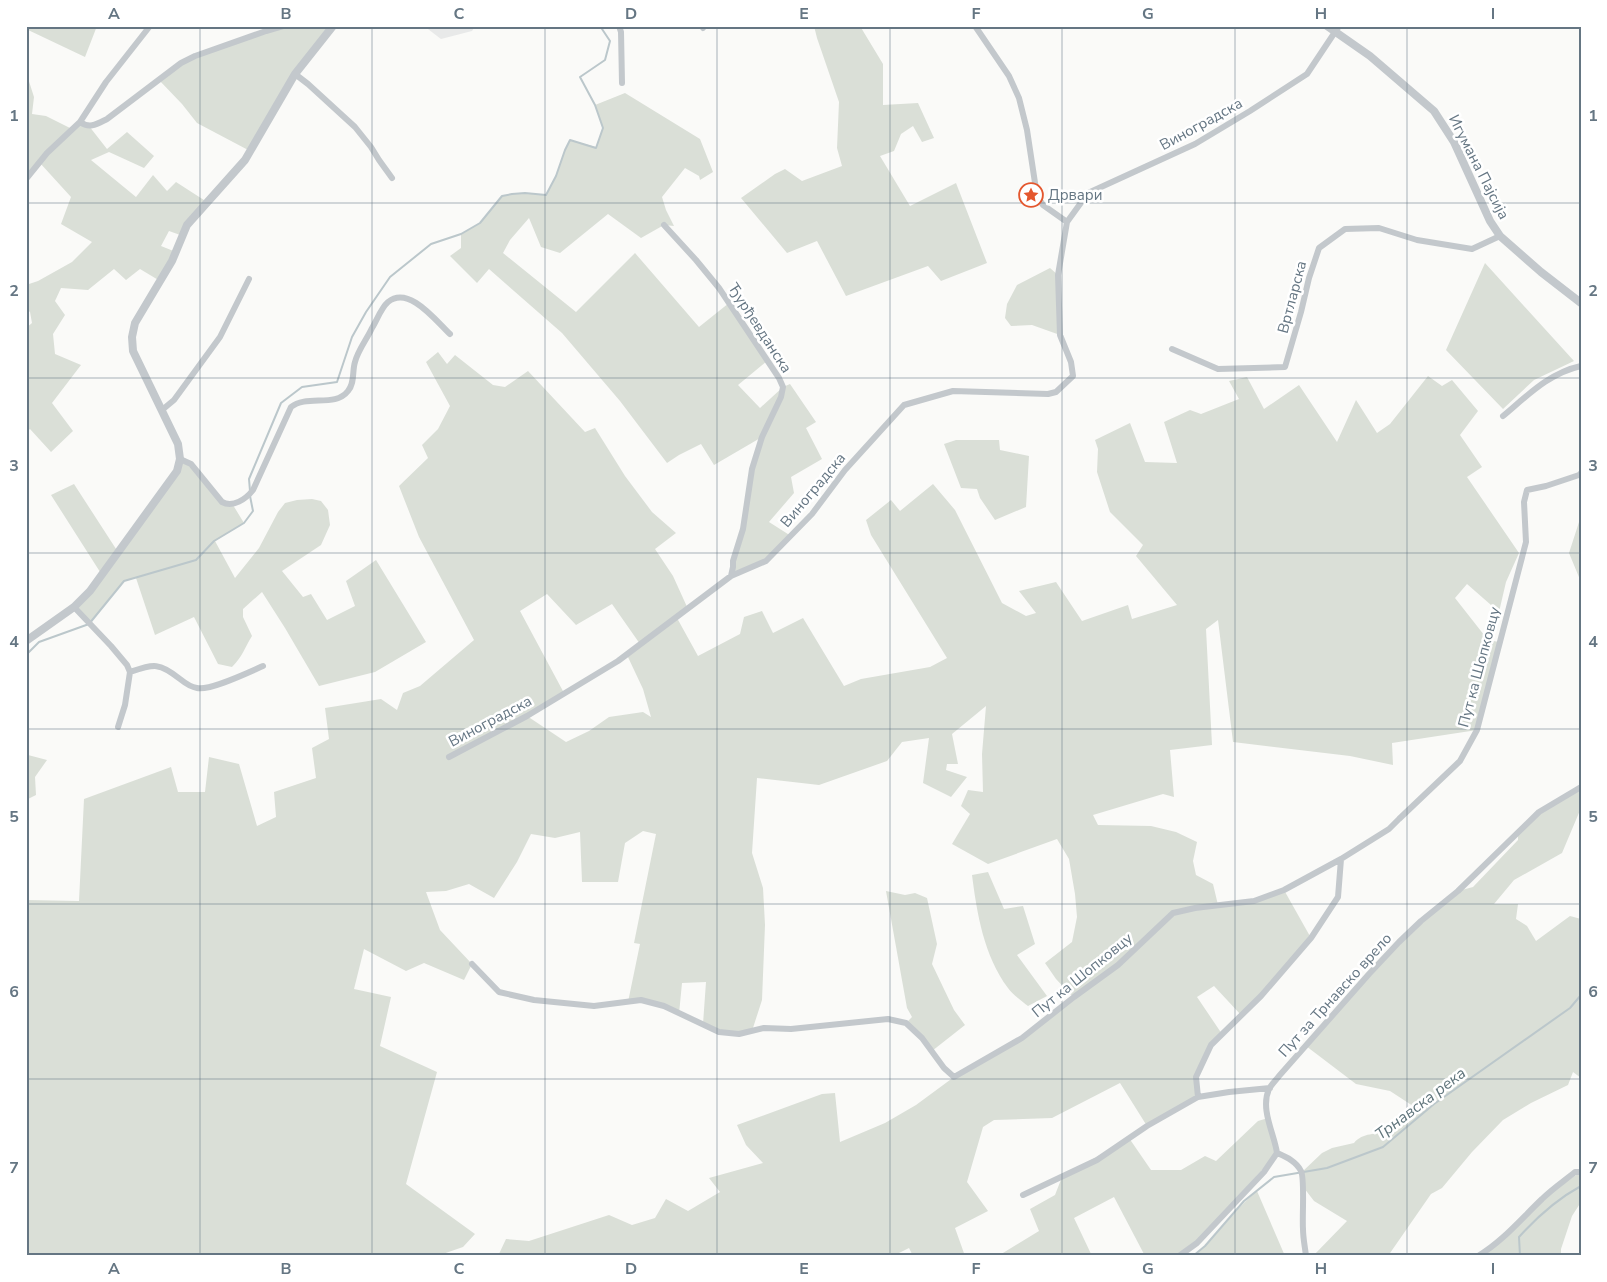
<svg xmlns="http://www.w3.org/2000/svg" width="1607" height="1282" font-family="'Nunito Sans',sans-serif">
<style>
.built{fill:#e8e9e9}
.green{fill:#dadfd7;fill-rule:evenodd}
.lines{fill:none;stroke-linecap:round;stroke-linejoin:round}
.stream{stroke:#bbc7cb;stroke-width:2}
.minor{stroke:#c3c8cc;stroke-width:6}
.tertiary{stroke:#c3c8cc;stroke-width:8}
.grid{fill:none;stroke:#657683;stroke-width:1;stroke-opacity:0.55}
.labels{text-anchor:middle;stroke-width:5;stroke-linejoin:round;paint-order:stroke}
.street-label{font-size:15px;fill:#657683;stroke:#fff}
.poi-label{font-size:15px;fill:#657683;stroke:#fff;text-anchor:start}
.water-label{font-size:16px;font-style:italic;fill:#60757c;stroke:#fff}
.neatline{fill:none;stroke:#657683;stroke-width:2}
.grid-label{font-size:16px;text-anchor:middle;font-weight:bold;fill:#657683}
</style>
<rect width="100%" height="100%" fill="#fafaf8"/>
<!-- built -->
<path class="built" d="M 424,26 L 475,26 L 472,31 L 441,39 Z"/>
<!-- green -->
<path class="green" d="M 26,26 L 97,26 L 85,57 L 26,29 Z
M 283,26 L 333,26 L 295,74 L 250,151 L 197,123 L 182,104 L 159,80 L 181,63 Z
M 814,26 L 848,26 L 849,28 L 860,26 L 883,64 L 883,105 L 918,103 L 934,138 L 922,142 L 913,126 L 901,134 L 894,151 L 880,156 L 910,206 L 956,183 L 987,263 L 941,281 L 928,266 L 846,296 L 817,241 L 787,253 L 741,198 L 775,174 L 785,169 L 802,181 L 842,166 L 837,148 L 839,102 L 817,38 Z
M 26,72 L 34,97 L 32,114 L 46,116 L 72,129 L 80,122 L 89,126 L 107,149 L 127,132 L 154,156 L 144,168 L 109,152 L 91,160 L 136,197 L 153,175 L 167,191 L 176,182 L 207,202 L 183,236 L 169,231 L 161,246 L 176,252 L 160,281 L 140,269 L 126,280 L 114,269 L 88,290 L 61,288 L 55,301 L 65,315 L 53,334 L 55,354 L 81,365 L 52,403 L 73,431 L 51,452 L 30,429 L 26,432 L 26,328 L 32,323 L 30,312 L 26,309 L 26,285 L 38,281 L 72,262 L 92,242 L 61,224 L 71,197 L 40,163 L 26,179 Z
M 625,93 L 700,139 L 713,172 L 700,180 L 699,176 L 685,168 L 662,197 L 666,210 L 674,226 L 664,225 L 641,238 L 608,214 L 560,253 L 541,247 L 529,218 L 510,240 L 503,253 L 576,312 L 635,253 L 699,327 L 729,303 L 767,361 L 738,385 L 760,408 L 783,387 L 790,384 L 816,422 L 806,428 L 822,459 L 791,477 L 794,493 L 769,522 L 791,536 L 766,561 L 731,576 L 740,538 L 748,492 L 762,437 L 714,465 L 701,444 L 679,455 L 667,463 L 620,401 L 562,333 L 489,269 L 477,283 L 450,256 L 461,248 L 461,234 L 480,223 L 502,196 L 512,194 L 525,193 L 546,195 L 556,176 L 565,150 L 570,140 L 596,147 L 603,128 L 595,105 Z
M 1485,263 L 1574,361 L 1534,380 L 1503,409 L 1446,350 Z
M 1050,268 L 1058,275 L 1060,335 L 1032,325 L 1011,326 L 1005,318 L 1007,304 L 1017,285 Z
M 438,352 L 447,364 L 455,355 L 493,385 L 505,387 L 528,371 L 585,432 L 595,428 L 625,476 L 652,512 L 676,533 L 655,549 L 673,576 L 688,609 L 677,618 L 698,656 L 740,634 L 744,617 L 762,611 L 773,633 L 803,618 L 844,686 L 861,679 L 930,667 L 947,658 L 871,535 L 866,520 L 891,500 L 900,511 L 933,484 L 955,510 L 1002,603 L 1026,616 L 1036,613 L 1019,591 L 1056,582 L 1082,621 L 1128,605 L 1132,619 L 1177,605 L 1136,556 L 1143,545 L 1110,512 L 1097,472 L 1098,449 L 1095,440 L 1130,423 L 1145,462 L 1177,463 L 1164,422 L 1190,410 L 1201,414 L 1239,399 L 1229,381 L 1247,377 L 1264,409 L 1299,385 L 1337,442 L 1356,400 L 1377,433 L 1390,424 L 1428,376 L 1442,386 L 1452,380 L 1478,411 L 1460,435 L 1482,467 L 1467,477 L 1519,553 L 1506,582 L 1499,612 L 1467,584 L 1455,598 L 1488,640 L 1499,642 L 1477,730 L 1392,743 L 1393,765 L 1350,756 L 1233,742 L 1218,620 L 1206,629 L 1212,745 L 1170,750 L 1174,797 L 1163,794 L 1093,815 L 1098,825 L 1151,826 L 1176,832 L 1197,842 L 1193,861 L 1196,875 L 1213,884 L 1218,905 L 1254,901 L 1284,890 L 1311,938 L 1241,1015 L 1214,986 L 1197,997 L 1222,1034 L 1211,1045 L 1196,1077 L 1198,1097 L 1147,1126 L 1120,1083 L 1052,1118 L 994,1120 L 983,1127 L 967,1182 L 988,1211 L 955,1228 L 965,1256 L 913,1256 L 909,1248 L 893,1256 L 498,1256 L 506,1239 L 529,1241 L 609,1215 L 632,1225 L 655,1218 L 666,1199 L 688,1211 L 720,1192 L 709,1178 L 763,1163 L 746,1145 L 737,1125 L 822,1094 L 835,1093 L 840,1142 L 885,1123 L 916,1105 L 954,1077 L 1022,1038 L 1073,997 L 1056,979 L 1045,963 L 1072,942 L 1077,917 L 1075,894 L 1069,859 L 1057,839 L 988,864 L 952,844 L 970,814 L 961,806 L 968,790 L 983,792 L 982,754 L 986,706 L 952,734 L 958,764 L 947,764 L 946,770 L 967,777 L 951,797 L 923,783 L 929,738 L 902,742 L 887,761 L 819,785 L 757,778 L 752,853 L 763,888 L 765,925 L 762,1000 L 752,1031 L 719,1032 L 703,1024 L 706,982 L 682,983 L 679,1014 L 641,1000 L 628,1002 L 640,944 L 634,943 L 656,834 L 643,831 L 625,843 L 618,882 L 582,882 L 580,832 L 555,838 L 531,834 L 517,862 L 494,898 L 469,884 L 446,891 L 426,892 L 440,930 L 472,964 L 464,980 L 424,963 L 406,971 L 364,949 L 354,989 L 391,997 L 380,1046 L 437,1072 L 406,1184 L 475,1234 L 463,1247 L 437,1256 L 26,1256 L 26,900 L 79,901 L 84,799 L 171,767 L 178,792 L 205,792 L 209,757 L 239,764 L 257,826 L 276,817 L 274,792 L 316,778 L 312,748 L 329,739 L 325,708 L 381,699 L 397,710 L 403,693 L 420,686 L 474,640 L 419,537 L 399,486 L 428,458 L 422,445 L 438,429 L 450,406 L 426,362 ZM 547,594 L 576,625 L 612,604 L 640,644 L 627,655 L 643,689 L 651,717 L 643,712 L 609,717 L 589,731 L 566,742 L 527,716 L 564,693 L 520,611 Z
M 956,440 L 999,440 L 1000,450 L 1029,456 L 1026,507 L 995,520 L 980,498 L 977,489 L 961,488 L 944,444 Z
M 185,460 L 222,502 L 233,505 L 244,523 L 215,541 L 235,578 L 259,548 L 278,512 L 285,503 L 297,500 L 312,499 L 321,501 L 328,510 L 330,525 L 321,545 L 282,571 L 303,597 L 311,594 L 327,620 L 355,606 L 346,581 L 376,560 L 426,642 L 375,672 L 319,686 L 285,628 L 262,592 L 243,609 L 243,617 L 252,636 C 244,649 243,656 232,667 L 218,664 L 194,617 L 155,635 L 136,578 L 124,581 L 89,624 L 74,607 L 102,575 L 51,495 L 74,484 L 118,552 L 179,465 Z
M 1580,519 L 1581,519 L 1581,582 L 1569,553 Z
M 26,755 L 28,755 L 47,760 L 35,777 L 36,795 L 26,800 Z
M 1581,787 L 1581,808 L 1562,853 L 1514,880 L 1494,904 L 1518,904 L 1516,919 L 1527,926 L 1536,941 L 1570,916 L 1581,919 L 1581,1078 L 1573,1072 L 1568,1085 L 1531,1103 L 1503,1120 L 1472,1152 L 1442,1188 L 1431,1194 L 1388,1256 L 1313,1256 L 1347,1221 L 1314,1201 L 1304,1188 L 1302,1172 L 1322,1153 L 1332,1148 L 1354,1143 C 1363,1132 1376,1135 1387,1131 C 1395,1128 1407,1112 1413,1106 L 1390,1091 L 1356,1084 L 1306,1046 L 1387,955 L 1458,891 L 1473,887 L 1518,840 L 1518,833 L 1539,812 Z
M 988,872 L 1004,909 L 1023,906 L 1035,944 L 1017,955 L 1047,996 L 1028,1006 C 1022,1001 1013,995 1008,988 C 984,956 977,914 972,875 Z
M 886,891 L 905,895 L 915,893 L 927,898 L 937,944 L 932,964 L 954,1010 L 965,1025 L 932,1051 L 906,1023 L 912,1017 L 907,1008 Z
M 1268,1118 L 1277,1153 L 1197,1243 L 1179,1256 L 1145,1256 L 1114,1197 L 1074,1218 L 1092,1256 L 998,1256 L 1039,1231 L 1030,1209 L 1055,1195 L 1062,1177 L 1129,1138 L 1151,1170 L 1181,1170 L 1205,1156 L 1216,1161 L 1258,1121 Z
M 1581,1172 L 1581,1202 L 1572,1216 L 1561,1249 L 1561,1256 L 1478,1256 L 1557,1187 Z
M 1257,1191 L 1285,1256 L 1193,1256 C 1217,1238 1233,1210 1257,1191 Z"/>
<g class="lines">
<!-- stream -->
<path class="stream" d="M 250,491 L 249,479 L 281,403 L 302,387 L 337,382 L 352,337 L 366,312 L 390,277 L 431,244 L 461,234 L 480,223 L 502,196 L 512,194 L 525,193 L 546,195 L 556,176 L 565,150 L 570,140 L 596,148 L 603,128 L 595,105 L 580,77 L 605,60 L 610,41 L 600,26
M 26,655 L 39,642 L 89,624 L 124,581 L 196,560 L 214,541 L 244,523 L 253,511 L 250,496
M 1193,1256 L 1205,1246 L 1244,1201 L 1274,1177 L 1327,1168 L 1383,1147 L 1434,1104 L 1570,1008 L 1581,995
M 1520,1256 L 1519,1237 C 1537,1217 1557,1199 1581,1186"/>
<!-- minor -->
<path class="minor" d="M 619,26 L 621,32 L 622,83
M 702,26 L 703,28
M 975,26 L 1009,76 L 1019,98 L 1027,130 L 1037,196 L 1043,205 L 1067,222
M 295,74 L 308,84 L 355,127 L 371,147 L 379,160 L 392,178
M 80,122 C 90,129 97,124 107,119 L 181,63 L 195,56 L 266,31 L 283,26
M 26,179 L 47,153 L 80,122 L 106,82 L 150,26
M 664,225 L 696,260 L 719,288 L 779,378 L 783,387 L 781,397 L 762,437 L 752,469 L 743,529 L 733,561 L 733,567 L 731,576
M 1172,349 L 1218,369 L 1285,367 L 1301,312 L 1309,278 L 1319,248 L 1345,229 L 1379,228 L 1417,240 L 1472,249 L 1500,236
M 162,410 L 174,400 L 220,337 L 249,279
M 1503,416 C 1527,396 1549,373 1581,366
M 180,459 L 191,464 L 222,502 C 233,508 246,499 253,490 L 291,407 C 307,394 335,408 348,391 C 355,383 352,371 355,362 C 358,350 367,339 372,328 C 377,320 381,308 388,302 C 409,285 436,321 450,334
M 74,607 L 111,646 L 127,665 L 130,672 L 125,705 L 118,727
M 130,672 C 154,664 159,662 180,679 C 185,683 190,687 197,688 C 210,691 249,672 263,666
M 449,757 L 527,716 L 618,661 L 731,576 L 766,561 L 812,514 L 845,470 L 904,405 L 953,391 L 1048,394 L 1056,392 L 1073,376 L 1071,362 L 1060,335 L 1058,275 L 1067,222 L 1088,193 L 1195,144 L 1250,111 L 1307,74 L 1339,26
M 472,964 L 499,992 L 534,1000 L 594,1006 L 641,1000 L 664,1006 L 719,1032 L 739,1034 L 764,1028 L 791,1029 L 888,1019 L 906,1023 L 922,1038 L 944,1068 L 954,1077 L 1022,1038 L 1074,997 L 1118,965 L 1173,913 L 1195,908 L 1254,901 L 1284,890 L 1341,859 L 1389,829 L 1399,819 L 1460,761 L 1477,730 L 1526,542 L 1524,502 L 1527,490 L 1546,486 L 1579,475 L 1581,473
M 1198,1097 L 1196,1077 L 1211,1045 L 1261,996 L 1311,938 L 1338,897 L 1341,859
M 1277,1153 C 1286,1157 1296,1161 1301,1171 C 1305,1179 1302,1217 1303,1229 C 1303,1238 1305,1247 1306,1256
M 1023,1195 L 1097,1160 L 1147,1126 L 1198,1097 L 1229,1092 L 1270,1088
M 1179,1256 L 1197,1243 L 1264,1172 L 1277,1153 C 1274,1133 1260,1109 1269,1089 C 1271,1085 1276,1080 1279,1076 L 1369,974 L 1399,942 L 1421,921 L 1458,891 L 1539,812 L 1581,787
M 1478,1256 C 1503,1241 1521,1219 1542,1199 C 1552,1189 1564,1181 1575,1172 L 1581,1172"/>
<!-- tertiary -->
<path class="tertiary" d="M 1327,26 L 1370,56 L 1434,111 L 1454,142 L 1490,221 L 1500,236 L 1541,272 L 1581,303
M 26,641 L 74,607 L 90,591 L 177,471 L 180,459 L 178,444 L 133,351 L 132,337 L 135,323 L 172,261 L 187,225 L 245,160 L 295,74 L 333,26"/>
</g>
<!-- grid -->
<path class="grid" d="M 200,26 L 200,1256M 372,26 L 372,1256M 545,26 L 545,1256M 717,26 L 717,1256M 890,26 L 890,1256M 1062,26 L 1062,1256M 1235,26 L 1235,1256M 1407,26 L 1407,1256M 26,203 L 1581,203M 26,378 L 1581,378M 26,553 L 1581,553M 26,729 L 1581,729M 26,904 L 1581,904M 26,1079 L 1581,1079"/>
<!-- icons -->
<defs>
<g id="sight-ring" transform="scale(1.25)"><circle r="9.5" fill="#fff" stroke="#e4572e" stroke-width="1.5"/><path d="M0-6L1.8-2.2L6-1.7L2.9 1.2L3.7 5.4L0 3.3L-3.7 5.4L-2.9 1.2L-6-1.7L-1.8-2.2Z" fill="#e4572e"/></g>
</defs>
<g fill-rule="evenodd">
<use href="#sight-ring" x="1031" y="195"/>
</g>
<g class="labels">
<!-- street labels -->
<g class="street-label">
<text transform="translate(1201 124) rotate(-29)" y="5">Виноградска</text>
<text transform="translate(1479 167) rotate(63)" y="5">Игумана Пајсија</text>
<text transform="translate(1292 297) rotate(-75)" y="5">Вртларска</text>
<text transform="translate(760 328) rotate(57)" y="5">Ђурђевданска</text>
<text transform="translate(813 490) rotate(-50)" y="5">Виноградска</text>
<text transform="translate(1479 667) rotate(-75)" y="5">Пут ка Шопковцу</text>
<text transform="translate(490 721) rotate(-28)" y="5">Виноградска</text>
<text transform="translate(1082 975) rotate(-39)" y="5">Пут ка Шопковцу</text>
<text transform="translate(1335 995) rotate(-48)" y="5">Пут за Трнавско врело</text>
</g>
<!-- poi labels -->
<g class="poi-label">
<text x="1048" y="200">Дрвари</text>
</g>
<!-- water labels -->
<g class="water-label">
<text transform="translate(1420 1103) rotate(-37)" y="6">Трнавска река</text>
</g>
</g>
<!-- border -->
<rect width="1607" height="1282" fill="none" stroke="#ffffff" stroke-width="55"/>
<rect x="28" y="28" width="1552" height="1226" class="neatline"/>
<g class="grid-label">
<text x="114" y="19">A</text>
<text x="286" y="19">B</text>
<text x="459" y="19">C</text>
<text x="631" y="19">D</text>
<text x="804" y="19">E</text>
<text x="976" y="19">F</text>
<text x="1148" y="19">G</text>
<text x="1321" y="19">H</text>
<text x="1493" y="19">I</text>
<text x="14" y="121">1</text>
<text x="1593" y="121">1</text>
<text x="14" y="296">2</text>
<text x="1593" y="296">2</text>
<text x="14" y="471">3</text>
<text x="1593" y="471">3</text>
<text x="14" y="647">4</text>
<text x="1593" y="647">4</text>
<text x="14" y="822">5</text>
<text x="1593" y="822">5</text>
<text x="14" y="997">6</text>
<text x="1593" y="997">6</text>
<text x="14" y="1173">7</text>
<text x="1593" y="1173">7</text>
<text x="114" y="1274">A</text>
<text x="286" y="1274">B</text>
<text x="459" y="1274">C</text>
<text x="631" y="1274">D</text>
<text x="804" y="1274">E</text>
<text x="976" y="1274">F</text>
<text x="1148" y="1274">G</text>
<text x="1321" y="1274">H</text>
<text x="1493" y="1274">I</text>
</g>
</svg>
